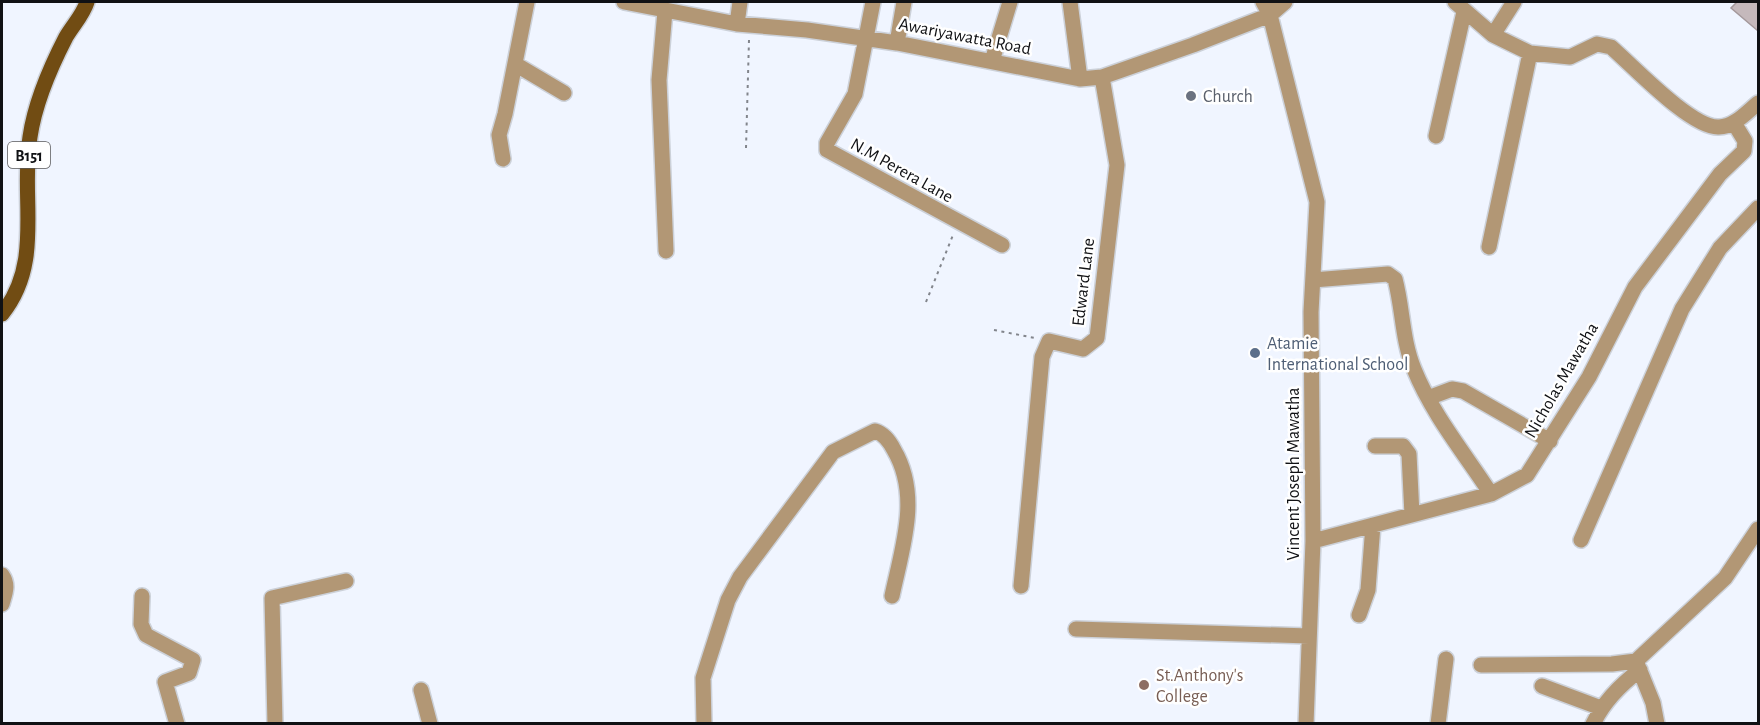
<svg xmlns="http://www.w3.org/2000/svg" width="1760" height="725" font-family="'Alegreya Sans',sans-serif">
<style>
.building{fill:#c5b9bc;stroke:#a4989b;stroke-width:1.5}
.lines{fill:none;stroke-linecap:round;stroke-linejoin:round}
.minor-casing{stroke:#ccd1d9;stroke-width:18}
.major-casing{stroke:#ccd1d9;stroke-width:18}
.path{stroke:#82858c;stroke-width:2;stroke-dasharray:3 4.5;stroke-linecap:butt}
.minor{stroke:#b29775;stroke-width:15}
.major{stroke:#714c13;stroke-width:15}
.worship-dot{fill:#6b7280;stroke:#fff;stroke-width:2}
.service-dot{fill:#5c6f8a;stroke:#fff;stroke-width:2}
.education-dot{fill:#8d6e63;stroke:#fff;stroke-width:2}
.labels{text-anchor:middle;stroke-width:5;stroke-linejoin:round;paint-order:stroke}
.shield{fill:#fff;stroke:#58585a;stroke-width:1.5}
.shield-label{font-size:16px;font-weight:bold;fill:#101114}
.street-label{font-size:18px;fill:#101114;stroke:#fff}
.worship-label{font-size:18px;fill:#5b616d;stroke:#fff;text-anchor:start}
.service-label{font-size:18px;fill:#4e5e75;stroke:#fff;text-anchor:start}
.education-label{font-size:18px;fill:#785e54;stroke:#fff;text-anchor:start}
</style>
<rect width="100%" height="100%" fill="#f0f5ff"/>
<!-- building -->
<path class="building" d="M 1737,2 L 1758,2 L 1758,31 L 1731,8 Z"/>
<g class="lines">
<!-- minor casing -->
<g class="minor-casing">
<path id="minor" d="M 624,2 L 737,24 L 807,30 L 897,43 L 1080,79 L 1102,77 L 1193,45 L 1270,15 L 1285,2
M 873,2 L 855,94 L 827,143 L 827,150 L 1002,245
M 1070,2 L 1080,79
M 1263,2 L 1270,15 L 1317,202 L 1311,312 L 1313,541 L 1306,724
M 1455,2 L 1493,35 L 1530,53 L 1570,57 L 1597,44 L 1611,47 C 1633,66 1692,129 1719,127 C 1734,127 1747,112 1758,103
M 665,11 L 659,80 L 666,251
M 737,24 L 740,2
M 1493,35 L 1514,2
M 897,43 L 904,2
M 992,61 L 1010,2
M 515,64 L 564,93
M 1436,136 L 1464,12
M 503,159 L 499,135 L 505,114 L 527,2
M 1489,247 L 1530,53
M 1313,280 L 1388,274 L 1395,279 C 1403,309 1402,340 1414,369 C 1432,414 1465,454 1491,494
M 1428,398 L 1452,389 L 1463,391 L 1550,441
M 1375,446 L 1403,446 L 1409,454 L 1412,515
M 1581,540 L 1682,309 L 1720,248 L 1758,208
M 1313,541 L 1491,494 L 1527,475 L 1589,377 L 1635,287 L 1720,174 L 1744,151 L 1745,141 L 1734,123
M 2,575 C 9,585 5,593 2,604
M 1021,586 L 1042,357 L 1049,341 L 1083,349 L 1097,338 L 1117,165 L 1102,77
M 142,596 L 141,624 L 146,635 L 193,660 L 189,673 L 165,682 L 177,724
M 1359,615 L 1368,590 L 1373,525
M 1076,629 L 1309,636
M 1636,661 L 1725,578 L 1758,529
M 1481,665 L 1612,664 L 1636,661 L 1653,703 L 1657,724
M 1542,686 L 1601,708
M 421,690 L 430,724
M 275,724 L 272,598 L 346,581
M 704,724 L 703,678 L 728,600 L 740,577 L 833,452 L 875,431 C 885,434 890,442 894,450 C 921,496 902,548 892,596
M 1438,724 L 1446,659
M 1593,724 C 1604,701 1620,685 1640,670"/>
</g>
<!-- major casing -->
<g class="major-casing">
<path id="major" d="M 2,314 C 44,262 20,198 30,137 C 35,102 50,68 66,37 C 73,25 83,15 87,2"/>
</g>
<!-- path -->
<path class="path" d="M 746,148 L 749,40
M 926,302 L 953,235
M 994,330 L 1035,338"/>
<!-- minor -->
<use href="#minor" class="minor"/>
<!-- major -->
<use href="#major" class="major"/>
</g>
<!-- markers -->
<circle class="worship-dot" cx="1191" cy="96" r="6"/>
<circle class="service-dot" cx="1255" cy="353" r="6"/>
<circle class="education-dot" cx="1144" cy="685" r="6"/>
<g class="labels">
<!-- shield labels -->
<rect class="shield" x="8" y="142" width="42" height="26" rx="4.5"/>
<g class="shield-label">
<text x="29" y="161">B151</text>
</g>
<!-- street labels -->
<g class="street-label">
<text transform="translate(965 36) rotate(11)" y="6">Awariyawatta Road</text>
<text transform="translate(902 170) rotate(29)" y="6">N.M Perera Lane</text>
<text transform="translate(1083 282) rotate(-83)" y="6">Edward Lane</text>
<text transform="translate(1561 380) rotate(-60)" y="6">Nicholas Mawatha</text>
<text transform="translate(1293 474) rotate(-90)" y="6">Vincent Joseph Mawatha</text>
</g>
<!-- worship labels -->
<g class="worship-label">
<text x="1203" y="102">Church</text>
</g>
<!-- service labels -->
<g class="service-label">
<text x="1267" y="349">Atamie<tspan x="1267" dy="21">International School</tspan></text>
</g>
<!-- education labels -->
<g class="education-label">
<text x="1156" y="681">St.Anthony's<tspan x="1156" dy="21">College</tspan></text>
</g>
</g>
<!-- border -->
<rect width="1760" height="725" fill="none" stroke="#101114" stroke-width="6"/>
</svg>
